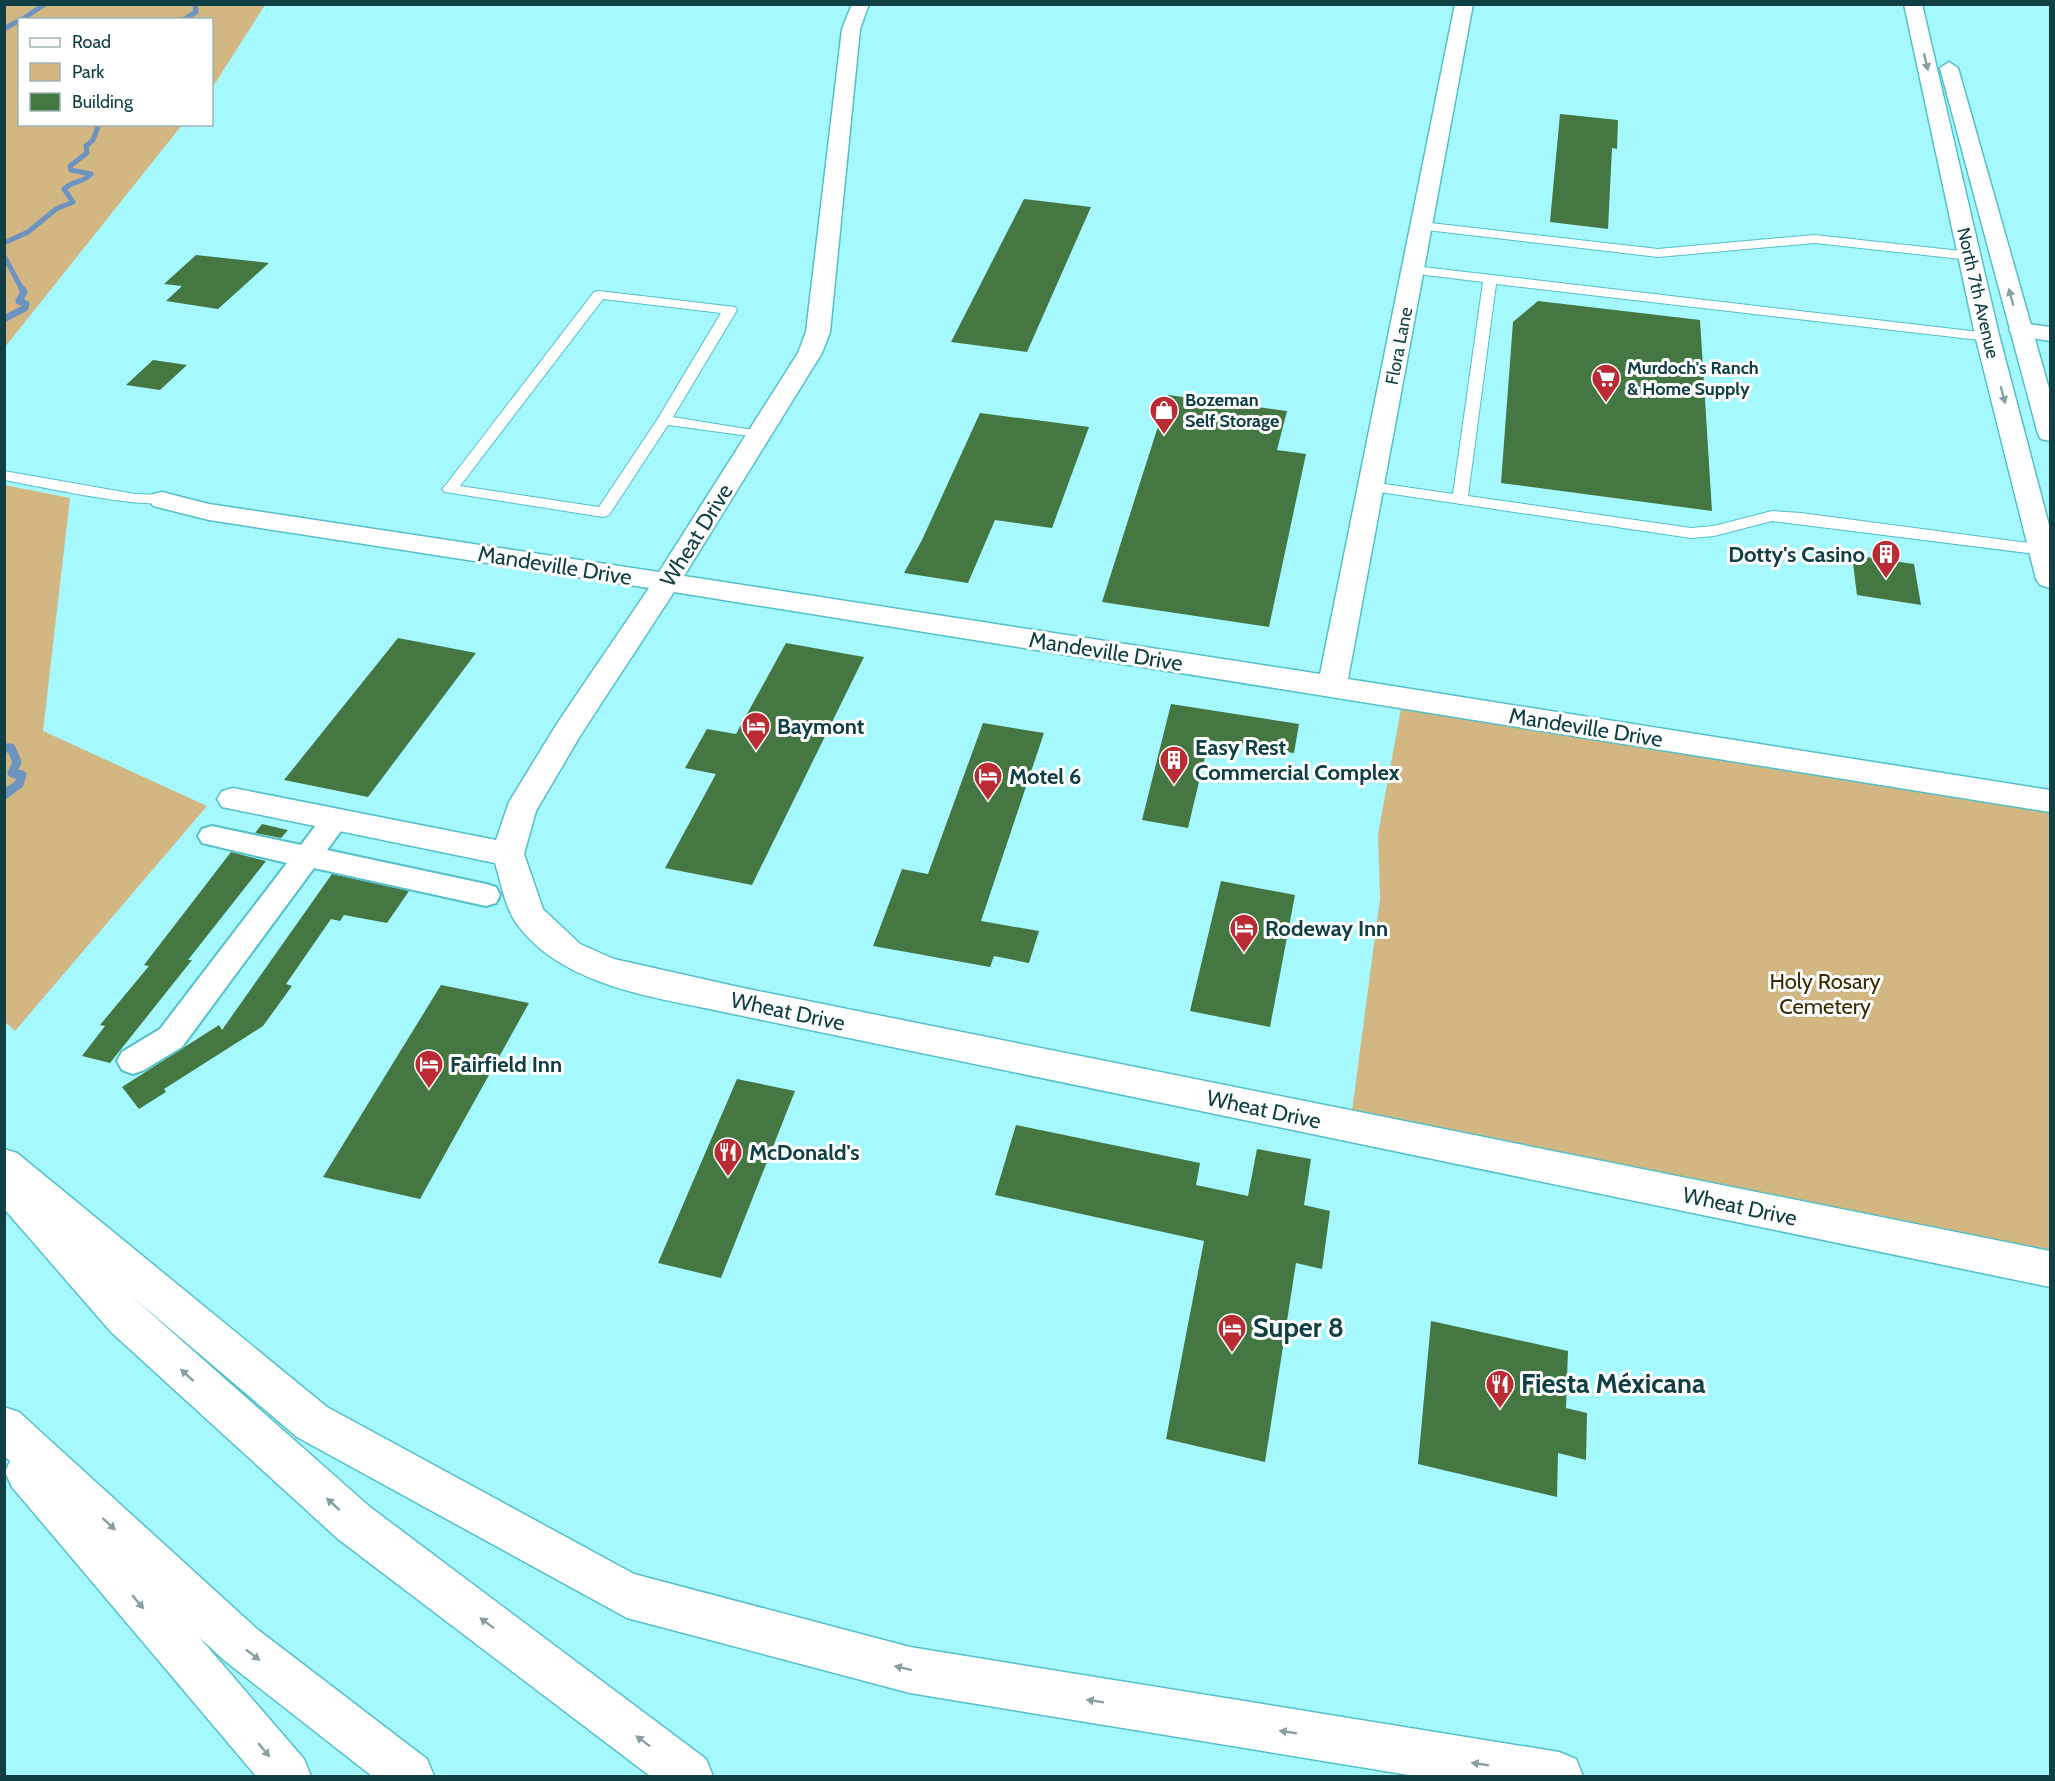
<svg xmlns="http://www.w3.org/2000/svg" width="2055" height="1781" font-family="Cabin,sans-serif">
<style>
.green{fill:#d2b783}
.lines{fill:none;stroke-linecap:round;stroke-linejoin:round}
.stream-far2{stroke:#6d93c1;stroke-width:5}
.stream-far1{stroke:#6d93c1;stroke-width:7}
.stream{stroke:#6d93c1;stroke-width:9}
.building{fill:#447741}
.service-casing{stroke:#53c0c9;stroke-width:2}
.pedestrian-casing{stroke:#53c0c9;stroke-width:4}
.minor-casing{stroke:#53c0c9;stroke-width:3}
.primary-casing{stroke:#53c0c9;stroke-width:3}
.motorway-casing{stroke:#53c0c9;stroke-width:3}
.service{fill:#fff;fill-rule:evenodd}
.pedestrian{fill:#fff;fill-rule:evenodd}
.minor{fill:#fff;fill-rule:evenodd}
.primary{fill:#fff;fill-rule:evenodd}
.motorway{fill:#fff;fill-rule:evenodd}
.oneway{fill:#88a0a2}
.labels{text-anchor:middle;stroke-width:6;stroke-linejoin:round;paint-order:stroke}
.far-street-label{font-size:18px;fill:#104044;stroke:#fff}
.far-poi-label{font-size:18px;font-weight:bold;fill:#104044;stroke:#fff;text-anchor:start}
.street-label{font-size:22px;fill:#104044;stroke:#fff}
.poi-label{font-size:22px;font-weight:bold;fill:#104044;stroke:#fff;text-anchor:start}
.park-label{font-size:22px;fill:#3b2900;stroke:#fff}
.near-poi-label{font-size:27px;font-weight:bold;fill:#104044;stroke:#fff;text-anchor:start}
</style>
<rect width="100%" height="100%" fill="#a6f8ff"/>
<!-- green -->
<path class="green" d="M 5,4 L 265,5 L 212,88 L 212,20 L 20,20 L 20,124 L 182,125 L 5,347 Z
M 5,485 L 70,498 L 43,731 L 207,806 L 15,1031 L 4,1021 Z
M 1403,698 L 2050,801 L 2050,1269 L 1350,1126 L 1380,899 L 1378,834 Z"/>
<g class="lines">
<!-- stream-far2 -->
<path class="stream-far2" d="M 21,20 L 45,4
M 183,20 L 196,12 L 195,4
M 4,29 L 20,20
M 4,243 L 28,232 L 56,209 L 73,202 L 64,189 C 72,181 85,182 91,174 L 71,170 L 70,166 L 87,153 L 86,146 L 93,140 L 99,124
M 4,256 L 23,291"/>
<!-- stream-far1 -->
<path class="stream-far1" d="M 4,319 L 25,308 L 26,304 L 19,301 L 24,292 L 22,289"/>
<!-- stream -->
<path class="stream" d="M 4,748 L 11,748 L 17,762 L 12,773 L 22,775 L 19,784 L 4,795"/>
</g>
<!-- building -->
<path class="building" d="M 1560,114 L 1618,120 L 1617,149 L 1612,148 L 1608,229 L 1550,222 Z
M 1024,199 L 1091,207 L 1027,352 L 951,342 Z
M 196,255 L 269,263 L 218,309 L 166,301 L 182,286 L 164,284 Z
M 1538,301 L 1700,320 L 1712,511 L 1501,483 L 1513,322 Z
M 153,360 L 187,365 L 160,390 L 126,385 Z
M 1168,395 L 1287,411 L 1277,450 L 1306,454 L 1269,627 L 1102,602 Z
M 980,413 L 1089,427 L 1052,528 L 995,520 L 968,583 L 904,573 L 922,540 Z
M 1852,555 L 1914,564 L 1921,605 L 1857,595 Z
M 398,638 L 476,653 L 368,797 L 284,780 Z
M 786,643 L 864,657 L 752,885 L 665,868 L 716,774 L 685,768 L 707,729 L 736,734 Z
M 1171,704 L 1299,724 L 1294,753 L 1209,740 L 1188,828 L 1142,820 Z
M 983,723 L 1044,733 L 981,921 L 1039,931 L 1029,963 L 994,956 L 990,967 L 873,946 L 902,869 L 928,874 Z
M 262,824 L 288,830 L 281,838 L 255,833 Z
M 231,852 L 266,861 L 188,960 L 192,960 L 110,1063 L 82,1056 L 105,1026 L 100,1025 L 149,966 L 144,965 Z
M 332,874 L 409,891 L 387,923 L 344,915 L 340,921 L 331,919 L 286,984 L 292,986 L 263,1026 L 164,1089 L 166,1092 L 139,1109 L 122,1087 L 219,1025 L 222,1030 Z
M 1221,881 L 1295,895 L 1270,1027 L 1190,1011 Z
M 441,985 L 529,1003 L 420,1199 L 323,1177 Z
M 737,1079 L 795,1091 L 721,1278 L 658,1263 Z
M 1016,1125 L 1200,1163 L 1196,1185 L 1248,1196 L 1257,1149 L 1311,1159 L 1304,1205 L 1330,1211 L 1322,1269 L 1296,1263 L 1265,1462 L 1166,1439 L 1204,1241 L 995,1195 Z
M 1431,1321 L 1568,1351 L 1566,1408 L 1587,1413 L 1586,1460 L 1558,1453 L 1557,1497 L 1418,1464 Z"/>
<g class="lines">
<!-- service casing -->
<g class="service-casing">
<path id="service" d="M 1422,222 L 1658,249 L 1815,235 L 1970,252 L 1976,256 L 1970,260 L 1815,243 L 1658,257 L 1418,229 L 1416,226 Z
M 1414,266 L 1988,333 L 1995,337 L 1988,341 L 1496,284 L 1468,496 L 1691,528 L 1714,526 L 1772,511 L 1801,513 L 2043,545 L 2049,547 L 2050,551 L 2043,555 L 1772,521 L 1714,536 L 1691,538 L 1366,490 L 1363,487 L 1371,482 L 1453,494 L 1483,282 L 1409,273 L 1409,267 Z
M 599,291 L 735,307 L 737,310 L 673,417 L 759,431 L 764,432 L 766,435 L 764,438 L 668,425 L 609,515 L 603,517 L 445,492 L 442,489 L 445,486 L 594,292 ZM 603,299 L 721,313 L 657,420 L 599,507 L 460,486 Z
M 4,471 L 135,494 L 162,495 L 170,500 C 158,513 28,484 4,480 Z"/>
</g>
<!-- pedestrian casing -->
<g class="pedestrian-casing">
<path id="pedestrian" d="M 335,810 L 345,813 L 349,820 L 327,850 L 486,884 L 496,887 L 500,895 L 496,903 L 486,906 L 314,868 L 182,1047 L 144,1070 L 133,1074 L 122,1070 L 117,1061 L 122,1052 L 160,1029 L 287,863 L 202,843 L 198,836 L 202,829 L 212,826 L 301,845 L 325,813 Z"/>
</g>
<!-- minor casing -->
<g class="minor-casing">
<path id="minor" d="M 852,4 L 869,4 L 860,29 L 830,332 L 822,353 L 684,576 L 1320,674 L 1455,4 L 1473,4 L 1348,679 L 2050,790 L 2050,812 L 674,592 L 580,736 L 536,811 L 524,854 L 543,909 L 580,944 L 614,959 L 743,988 L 2050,1251 L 2050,1287 L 743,1016 C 669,999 564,990 517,924 C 505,908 501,882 495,863 L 222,807 L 217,799 L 222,791 L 233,788 L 496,840 L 509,802 L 558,722 L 649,588 L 209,520 L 153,506 L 149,500 L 153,494 L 162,492 L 209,504 L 659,572 L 798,353 L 806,332 L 842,29 Z
M 2021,323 L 2050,327 L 2050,341 L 2013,335 L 2009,330 L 2013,325 Z"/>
</g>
<!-- primary casing -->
<g class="primary-casing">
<path id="primary" d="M 1904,4 L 1922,4 L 1999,335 L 2050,529 L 2050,588 L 2040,585 L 2036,579 L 1975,335 Z
M 1949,62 L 1958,68 L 2050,392 L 2050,441 L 2041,439 L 2038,434 L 1940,68 Z"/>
</g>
<!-- motorway casing -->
<g class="motorway-casing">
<path id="motorway" d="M 4,1149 L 17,1153 L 327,1407 L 634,1574 L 910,1647 L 1559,1752 L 1576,1759 L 1583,1776 L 1415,1776 L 910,1693 L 627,1618 L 297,1437 L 129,1294 L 370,1507 L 706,1759 L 713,1776 L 650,1776 L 338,1539 L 111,1332 L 6,1211 Z
M 4,1407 L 19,1412 L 257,1629 L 427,1759 L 434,1776 L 372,1776 L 225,1661 L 199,1637 L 304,1759 L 311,1776 L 256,1776 L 12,1487 L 5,1472 L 10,1461 L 4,1456 Z"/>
</g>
<!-- service -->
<use href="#service" class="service"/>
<!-- pedestrian -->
<use href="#pedestrian" class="pedestrian"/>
<!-- minor -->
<use href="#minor" class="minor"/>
<!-- primary -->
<use href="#primary" class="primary"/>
<!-- motorway -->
<use href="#motorway" class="motorway"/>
</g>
<!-- one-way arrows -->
<defs><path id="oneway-solid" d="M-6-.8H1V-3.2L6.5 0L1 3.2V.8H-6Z" transform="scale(1.5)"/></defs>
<g class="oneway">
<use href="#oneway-solid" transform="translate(1926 62) rotate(77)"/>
<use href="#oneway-solid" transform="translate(2011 297) rotate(-105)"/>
<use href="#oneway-solid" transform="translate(2003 395) rotate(75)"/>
<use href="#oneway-solid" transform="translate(187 1375) rotate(-138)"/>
<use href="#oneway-solid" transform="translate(333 1504) rotate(-138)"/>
<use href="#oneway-solid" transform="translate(109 1524) rotate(43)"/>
<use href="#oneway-solid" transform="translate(138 1602) rotate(50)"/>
<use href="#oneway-solid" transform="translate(487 1623) rotate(-143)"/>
<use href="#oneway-solid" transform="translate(253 1655) rotate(38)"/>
<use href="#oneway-solid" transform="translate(903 1668) rotate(-166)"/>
<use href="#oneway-solid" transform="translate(1095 1701) rotate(-171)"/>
<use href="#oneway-solid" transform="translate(1288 1732) rotate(-171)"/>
<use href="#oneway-solid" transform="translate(643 1741) rotate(-143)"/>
<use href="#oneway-solid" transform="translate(264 1750) rotate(50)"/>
<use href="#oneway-solid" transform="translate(1480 1764) rotate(-171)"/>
</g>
<!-- icons -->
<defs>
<g id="supermarket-pin" transform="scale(1.5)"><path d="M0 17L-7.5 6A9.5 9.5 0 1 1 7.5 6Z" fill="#bb2b34" stroke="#fff"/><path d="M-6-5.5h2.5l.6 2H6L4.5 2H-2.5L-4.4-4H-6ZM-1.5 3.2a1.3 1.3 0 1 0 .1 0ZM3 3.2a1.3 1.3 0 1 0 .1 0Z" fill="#fff"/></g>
<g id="shop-pin" transform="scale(1.5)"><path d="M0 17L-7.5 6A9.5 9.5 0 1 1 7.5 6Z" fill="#bb2b34" stroke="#fff"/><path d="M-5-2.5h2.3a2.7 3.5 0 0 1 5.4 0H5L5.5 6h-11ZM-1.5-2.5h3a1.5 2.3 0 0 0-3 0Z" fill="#fff"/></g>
<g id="building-pin" transform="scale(1.5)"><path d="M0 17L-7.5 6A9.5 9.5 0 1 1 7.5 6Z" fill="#bb2b34" stroke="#fff"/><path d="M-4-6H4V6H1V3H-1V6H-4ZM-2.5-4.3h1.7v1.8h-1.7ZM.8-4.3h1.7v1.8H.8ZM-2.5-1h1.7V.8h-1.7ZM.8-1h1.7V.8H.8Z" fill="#fff"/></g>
<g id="hotel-pin" transform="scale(1.5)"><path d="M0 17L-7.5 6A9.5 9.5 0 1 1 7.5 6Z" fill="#bb2b34" stroke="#fff"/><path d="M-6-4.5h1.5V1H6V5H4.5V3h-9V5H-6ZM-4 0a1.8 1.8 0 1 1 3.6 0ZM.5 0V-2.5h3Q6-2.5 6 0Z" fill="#fff"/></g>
<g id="restaurant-pin" transform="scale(1.5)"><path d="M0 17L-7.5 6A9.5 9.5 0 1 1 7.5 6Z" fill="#bb2b34" stroke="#fff"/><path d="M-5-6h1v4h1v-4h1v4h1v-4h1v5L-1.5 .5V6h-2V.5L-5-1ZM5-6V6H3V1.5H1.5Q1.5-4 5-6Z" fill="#fff"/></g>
</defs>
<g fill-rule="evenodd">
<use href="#supermarket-pin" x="1606" y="378"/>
<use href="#shop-pin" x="1164" y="410"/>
<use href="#building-pin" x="1886" y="554"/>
<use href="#hotel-pin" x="756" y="726"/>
<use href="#building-pin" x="1174" y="760"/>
<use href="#hotel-pin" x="988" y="776"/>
<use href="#hotel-pin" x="1244" y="928"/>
<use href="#hotel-pin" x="429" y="1064"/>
<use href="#restaurant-pin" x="728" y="1152"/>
<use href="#hotel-pin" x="1232" y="1328"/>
<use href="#restaurant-pin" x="1500" y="1384"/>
</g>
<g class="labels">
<!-- far-street labels -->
<g class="far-street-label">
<text transform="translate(1978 293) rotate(77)" y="6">North 7th Avenue</text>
<text transform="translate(1399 346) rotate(-79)" y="6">Flora Lane</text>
</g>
<!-- far-poi labels -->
<g class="far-poi-label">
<text x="1627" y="374">Murdoch's Ranch<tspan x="1627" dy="21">&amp; Home Supply</tspan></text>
<text x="1185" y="406">Bozeman<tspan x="1185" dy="21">Self Storage</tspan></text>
</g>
<!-- street labels -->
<g class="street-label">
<text transform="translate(696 535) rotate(-58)" y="8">Wheat Drive</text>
<text transform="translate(555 565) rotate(9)" y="8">Mandeville Drive</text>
<text transform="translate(1106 651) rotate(9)" y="8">Mandeville Drive</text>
<text transform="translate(1586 727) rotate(9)" y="8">Mandeville Drive</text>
<text transform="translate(788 1011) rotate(12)" y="8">Wheat Drive</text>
<text transform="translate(1264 1109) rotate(12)" y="8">Wheat Drive</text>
<text transform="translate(1740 1206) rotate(12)" y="8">Wheat Drive</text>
</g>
<!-- poi labels -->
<g class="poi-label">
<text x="1865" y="562" text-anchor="end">Dotty's Casino</text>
<text x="777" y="734">Baymont</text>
<text x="1195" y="755">Easy Rest<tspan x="1195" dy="25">Commercial Complex</tspan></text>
<text x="1009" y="784">Motel 6</text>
<text x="1265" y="936">Rodeway Inn</text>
<text x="450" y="1072">Fairfield Inn</text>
<text x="749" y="1160">McDonald's</text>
</g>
<!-- park labels -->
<g class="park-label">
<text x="1825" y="989">Holy Rosary<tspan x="1825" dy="25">Cemetery</tspan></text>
</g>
<!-- near-poi labels -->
<g class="near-poi-label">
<text x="1253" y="1337">Super 8</text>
<text x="1521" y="1393">Fiesta Méxicana</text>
</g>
</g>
<!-- border -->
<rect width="2055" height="1781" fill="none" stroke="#104044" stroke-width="12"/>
<!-- legend -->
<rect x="18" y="18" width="195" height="108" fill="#ffffff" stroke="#9fb3b4" stroke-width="1.5"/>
<rect x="30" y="38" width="30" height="9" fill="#ffffff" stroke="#9fb3b4" stroke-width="1.5"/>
<text x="72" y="48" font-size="18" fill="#104044">Road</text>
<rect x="30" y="63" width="30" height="18" fill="#d2b783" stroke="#9fb3b4" stroke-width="1.5"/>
<text x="72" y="78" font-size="18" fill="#104044">Park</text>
<rect x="30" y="93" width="30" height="18" fill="#447741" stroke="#9fb3b4" stroke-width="1.5"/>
<text x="72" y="108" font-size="18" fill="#104044">Building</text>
</svg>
